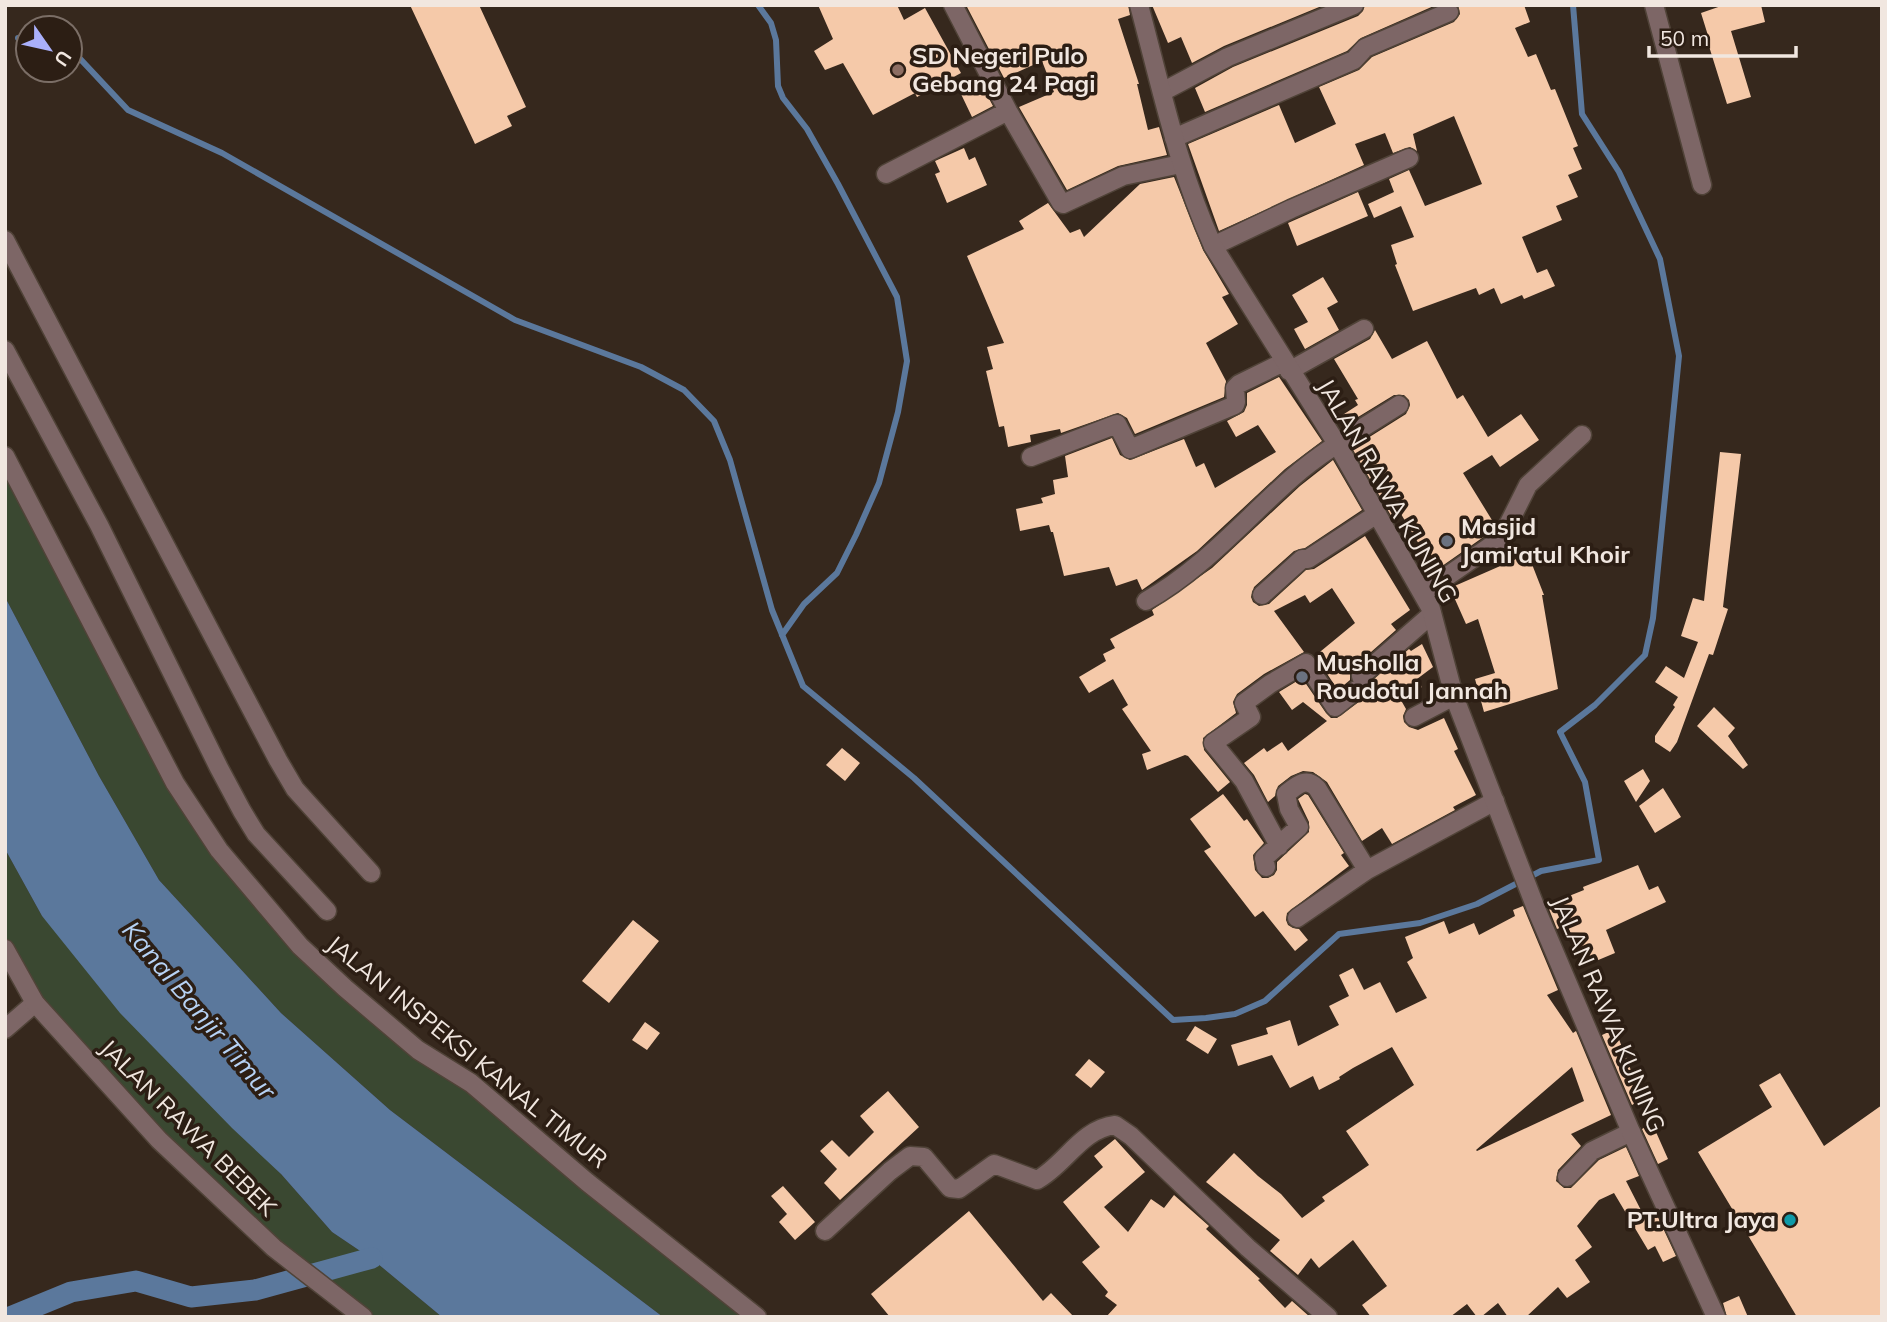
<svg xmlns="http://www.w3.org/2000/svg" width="1887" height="1322" font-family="Mulish,sans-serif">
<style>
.green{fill:#3a4831}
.water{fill:#5b789c}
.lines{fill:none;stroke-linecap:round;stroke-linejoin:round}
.stream{stroke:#5b789c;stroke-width:6}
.canal{stroke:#5b789c;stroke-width:21}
.building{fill:#f5c9a9;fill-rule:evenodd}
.minor-casing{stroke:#504338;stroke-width:21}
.tertiary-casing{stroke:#504338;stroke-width:21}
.minor{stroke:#7d6666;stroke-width:18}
.tertiary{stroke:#7d6666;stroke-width:18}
.education-dot{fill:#8d6e63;stroke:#2c1e14;stroke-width:2.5}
.worship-dot{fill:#6b7280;stroke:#2c1e14;stroke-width:2.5}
.culture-dot{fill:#0f9aa8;stroke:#2c1e14;stroke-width:2.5}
.labels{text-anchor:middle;stroke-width:7;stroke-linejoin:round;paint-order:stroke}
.poi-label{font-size:24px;font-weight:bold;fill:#f1e7e0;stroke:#2c1e14;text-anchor:start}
.street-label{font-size:24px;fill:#f1e7e0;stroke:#2c1e14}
.water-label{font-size:26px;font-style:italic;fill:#b6d2f5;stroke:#2c1e14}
</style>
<rect width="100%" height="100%" fill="#36281d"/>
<!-- green -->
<path class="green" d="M 5,456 L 175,783 L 332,975 L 757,1317 L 663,1317 L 390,1110 L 281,1013 L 159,880 L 99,776 L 5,597 Z
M 5,849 L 42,916 L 281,1174 L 332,1232 L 372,1259 L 442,1317 L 361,1317 L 106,1083 L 5,949 Z"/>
<!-- water -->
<path class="water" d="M 5,597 L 99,776 L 159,880 L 281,1013 L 390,1110 L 663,1317 L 442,1317 L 372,1259 L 332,1232 L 281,1174 L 232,1128 L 120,1013 L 42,916 L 5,849 Z"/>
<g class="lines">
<!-- stream -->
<path class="stream" d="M 758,5 L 771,23 L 776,40 L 778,86 L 783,98 L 807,129 L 838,184 L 897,297 L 907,361 L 898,412 L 879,483 L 856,535 L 837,573 L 804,604 L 782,635
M 18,38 L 28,38
M 70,48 L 128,110 L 222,153 L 515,320 L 641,367 L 684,390 L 714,421 L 730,460 L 772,610 L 803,686 L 914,778 L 1173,1020 L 1206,1018 L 1235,1014 L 1265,1001 L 1339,934 L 1420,923 L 1477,904 L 1541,871 L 1599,860 L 1585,782 L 1560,732 L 1595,705 L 1645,655 L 1653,618 L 1679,356 L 1660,259 L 1619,172 L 1582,114 L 1573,5"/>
<!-- canal -->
<path class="canal" d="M 10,1317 L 71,1292 L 136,1281 L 191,1297 L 255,1290 L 372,1258"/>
</g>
<!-- building -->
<path class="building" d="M 410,5 L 479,5 L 526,107 L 507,116 L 512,126 L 475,144 Z
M 818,5 L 897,5 L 904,20 L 925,8 L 961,73 L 917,97 L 915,93 L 873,115 L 843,63 L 825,70 L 814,51 L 833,39 Z
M 966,5 L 1128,5 L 1130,15 L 1118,19 L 1139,84 L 1137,84 L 1148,130 L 1159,127 L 1167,155 L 1118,166 L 1067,190 L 1019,107 L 1054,92 L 1042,61 L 1004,78 Z
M 1152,5 L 1324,5 L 1224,46 L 1192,63 L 1181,37 L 1168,43 Z
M 1365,5 L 1436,5 L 1361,38 L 1347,51 L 1205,112 L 1195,88 L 1233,67 L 1358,16 L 1363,11 Z
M 1458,5 L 1524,5 L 1530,22 L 1515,28 L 1528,57 L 1536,54 L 1551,90 L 1555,89 L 1578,146 L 1573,148 L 1582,169 L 1568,175 L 1578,197 L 1556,206 L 1562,220 L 1522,237 L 1537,273 L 1547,269 L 1555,286 L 1524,299 L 1522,295 L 1501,304 L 1494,288 L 1479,295 L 1476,288 L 1413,311 L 1395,265 L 1397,264 L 1391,245 L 1414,237 L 1401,206 L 1374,218 L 1368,204 L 1394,192 L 1389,179 L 1409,170 L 1425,206 L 1482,184 L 1454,116 L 1413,134 L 1417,151 L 1410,147 L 1393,153 L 1385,133 L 1355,144 L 1364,165 L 1219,231 L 1188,144 L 1279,105 L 1295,143 L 1336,124 L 1319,87 L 1359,70 L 1372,57 L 1454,22 L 1460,14 Z
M 1724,5 L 1761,5 L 1765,22 L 1731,31 L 1751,97 L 1727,104 L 1708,43 L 1710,42 L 1701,13 Z
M 981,84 L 993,106 L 972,117 L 961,94 Z
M 964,148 L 969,160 L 975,157 L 987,185 L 947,203 L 935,174 L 940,172 L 935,161 Z
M 1174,177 L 1203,250 L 1229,294 L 1222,297 L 1238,324 L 1206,343 L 1226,381 L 1224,397 L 1135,434 L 1127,418 L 1118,413 L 1061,433 L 1060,429 L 1030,435 L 1031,442 L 1008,447 L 1004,426 L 999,427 L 986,371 L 993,369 L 987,347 L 1004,343 L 967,256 L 1024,229 L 1019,221 L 1048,203 L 1070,233 L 1080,229 L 1084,237 L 1140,184 Z
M 1358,192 L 1368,216 L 1297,246 L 1288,223 Z
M 1323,277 L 1338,302 L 1327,308 L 1339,330 L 1305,349 L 1294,329 L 1308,322 L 1292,295 Z
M 1375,330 L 1392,359 L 1427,341 L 1457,399 L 1463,395 L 1488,437 L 1521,414 L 1539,440 L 1500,467 L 1492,455 L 1463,473 L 1495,525 L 1492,531 L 1435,571 L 1401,514 L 1393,519 L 1352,448 L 1406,414 L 1410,405 L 1409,400 L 1404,395 L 1394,395 L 1345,425 L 1341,416 L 1358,405 L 1355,400 L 1358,399 L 1334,359 L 1370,339 Z
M 1279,377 L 1322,441 L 1285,469 L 1197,551 L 1142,590 L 1137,579 L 1116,586 L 1109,567 L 1064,576 L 1053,532 L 1051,532 L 1049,525 L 1020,531 L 1016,509 L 1043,503 L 1041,498 L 1055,494 L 1053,480 L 1068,477 L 1065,456 L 1112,438 L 1120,455 L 1130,460 L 1184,439 L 1196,467 L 1204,463 L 1215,488 L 1276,452 L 1258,425 L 1236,437 L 1227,421 L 1244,412 L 1247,405 L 1247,393 Z
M 1720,452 L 1741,454 L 1723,607 L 1728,609 L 1713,655 L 1709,654 L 1677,742 L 1670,752 L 1655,742 L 1655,736 L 1675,707 L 1673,705 L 1678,697 L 1655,682 L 1666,666 L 1684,678 L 1698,642 L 1681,636 L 1693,598 L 1704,601 Z
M 1333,460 L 1362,510 L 1305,548 L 1294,551 L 1254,587 L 1251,597 L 1253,602 L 1259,606 L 1269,604 L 1306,570 L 1314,569 L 1365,536 L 1410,610 L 1391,624 L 1396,630 L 1354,667 L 1350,674 L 1350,680 L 1338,690 L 1315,656 L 1355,623 L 1332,588 L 1310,603 L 1305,595 L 1274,611 L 1304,652 L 1264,674 L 1237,694 L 1233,702 L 1236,713 L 1203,738 L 1204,750 L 1230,782 L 1218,792 L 1188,756 L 1185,755 L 1147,770 L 1142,754 L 1151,751 L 1122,709 L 1128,705 L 1113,679 L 1089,693 L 1079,677 L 1106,661 L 1103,654 L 1115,648 L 1110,639 L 1154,615 L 1152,610 L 1212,568 L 1300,486 Z
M 1528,554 L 1544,595 L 1542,595 L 1558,689 L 1484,712 L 1475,679 L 1495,673 L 1478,619 L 1466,624 L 1450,588 Z
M 1422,644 L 1433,667 L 1417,679 L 1422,687 L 1402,702 L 1406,709 L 1403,716 L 1404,722 L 1409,727 L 1418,730 L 1444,718 L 1458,749 L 1454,751 L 1476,795 L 1453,807 L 1455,810 L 1392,844 L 1382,828 L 1362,841 L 1327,782 L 1313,772 L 1303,771 L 1291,776 L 1278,786 L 1275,796 L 1268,802 L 1254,775 L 1244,763 L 1264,748 L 1267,752 L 1282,742 L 1288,751 L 1327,721 L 1303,702 L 1292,710 L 1279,692 L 1302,678 L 1326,713 L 1331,718 L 1337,718 L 1371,693 L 1375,686 L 1374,679 L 1409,649 L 1411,651 Z
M 1714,707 L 1735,728 L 1728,736 L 1748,765 L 1743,769 L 1697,726 Z
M 842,748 L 860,763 L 845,781 L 826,765 Z
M 1643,769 L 1650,781 L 1636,802 L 1624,781 Z
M 1663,788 L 1681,817 L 1655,833 L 1639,806 Z
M 1223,794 L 1244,821 L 1247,819 L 1264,843 L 1253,855 L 1255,870 L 1262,878 L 1268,878 L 1274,875 L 1277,870 L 1277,862 L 1309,832 L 1309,822 L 1298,799 L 1305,794 L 1308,795 L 1344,853 L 1341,855 L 1349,866 L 1287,913 L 1286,920 L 1288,925 L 1293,928 L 1299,929 L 1308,940 L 1295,951 L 1263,911 L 1255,917 L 1204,851 L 1211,847 L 1190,819 Z
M 1638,865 L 1649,890 L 1658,886 L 1666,902 L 1606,930 L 1615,953 L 1584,966 L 1567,925 L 1557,929 L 1549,909 L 1571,900 L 1569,896 L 1584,890 L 1583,887 Z
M 1523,906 L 1558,990 L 1547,995 L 1573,1033 L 1576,1031 L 1611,1115 L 1571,1134 L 1581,1146 L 1558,1170 L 1556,1181 L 1564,1188 L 1571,1188 L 1599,1160 L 1626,1147 L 1639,1176 L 1626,1181 L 1646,1220 L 1656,1213 L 1676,1256 L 1663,1262 L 1655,1246 L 1648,1250 L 1614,1193 L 1599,1200 L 1577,1226 L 1592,1247 L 1575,1260 L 1590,1282 L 1567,1298 L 1558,1287 L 1526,1317 L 1508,1317 L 1498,1303 L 1481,1317 L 1477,1317 L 1467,1304 L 1450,1317 L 1371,1317 L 1362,1305 L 1387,1286 L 1353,1240 L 1319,1268 L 1311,1258 L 1298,1275 L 1270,1251 L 1280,1240 L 1206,1182 L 1234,1153 L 1258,1176 L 1281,1194 L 1302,1218 L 1325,1201 L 1322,1197 L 1369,1165 L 1346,1131 L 1414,1085 L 1392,1047 L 1353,1068 L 1339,1077 L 1340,1079 L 1319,1090 L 1313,1076 L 1290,1088 L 1272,1055 L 1238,1066 L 1231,1045 L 1268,1034 L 1266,1028 L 1290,1020 L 1298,1046 L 1339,1025 L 1329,1006 L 1349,996 L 1339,975 L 1353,968 L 1364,990 L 1380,982 L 1396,1013 L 1427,998 L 1407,962 L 1413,958 L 1405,937 L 1444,921 L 1449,934 L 1474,923 L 1479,935 L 1515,916 L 1513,910 ZM 1572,1067 L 1584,1101 L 1477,1151 L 1476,1150 Z
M 633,920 L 659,941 L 609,1003 L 582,981 Z
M 645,1022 L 660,1033 L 647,1050 L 632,1040 Z
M 1195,1026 L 1217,1039 L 1208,1054 L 1186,1040 Z
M 1615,1029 L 1642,1099 L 1632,1105 L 1602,1035 Z
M 1089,1059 L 1105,1072 L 1091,1088 L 1075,1075 Z
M 1780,1073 L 1824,1146 L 1882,1105 L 1882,1317 L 1797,1317 L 1698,1152 L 1772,1107 L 1759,1085 Z
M 888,1091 L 919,1127 L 840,1200 L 824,1183 L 837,1169 L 820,1151 L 832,1140 L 849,1157 L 874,1132 L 860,1116 Z
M 1652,1123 L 1668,1159 L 1658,1164 L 1642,1129 Z
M 1115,1139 L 1145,1172 L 1104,1207 L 1128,1232 L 1151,1199 L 1164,1208 L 1174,1195 L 1209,1226 L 1206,1229 L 1260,1279 L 1258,1280 L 1285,1308 L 1292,1301 L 1310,1317 L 1106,1317 L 1117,1305 L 1105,1296 L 1108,1292 L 1082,1262 L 1100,1247 L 1063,1202 L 1103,1167 L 1094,1156 Z
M 783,1186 L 815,1222 L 795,1240 L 779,1222 L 787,1214 L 771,1196 Z
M 969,1211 L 1043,1301 L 1051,1293 L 1074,1317 L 890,1317 L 871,1294 Z
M 1739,1296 L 1748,1317 L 1727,1317 L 1723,1303 Z"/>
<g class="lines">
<!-- minor casing -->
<g class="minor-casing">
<path id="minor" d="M 953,5 L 1008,111 L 1061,203 L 1063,204 L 1123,176 L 1181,164
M 1654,5 L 1702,185
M 1162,92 L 1228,57 L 1354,5
M 1174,138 L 1354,60 L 1365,48 L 1449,12
M 886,174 L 1008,111
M 5,240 L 278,760 L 295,789 L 371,873
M 1213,246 L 1291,209 L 1409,158
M 5,350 L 99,525 L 219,768 L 242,811 L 256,834 L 327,911
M 1289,371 L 1364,329
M 1031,457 L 1117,424 L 1130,449 L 1235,405 L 1236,402 L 1235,388 L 1239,384 L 1284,362
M 1423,593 L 1501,539 L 1528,485 L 1582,435
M 1262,595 L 1302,559 L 1308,559 L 1377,514
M 1146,601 C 1202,570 1245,519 1293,477 C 1325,449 1363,428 1399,405
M 1414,717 L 1454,696
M 1279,846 L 1244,781 L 1213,743 L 1251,717 L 1244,703 L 1270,684 L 1306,663 L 1335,707 L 1364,684 L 1361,676 L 1432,614
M 1266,867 L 1264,858 L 1299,827 L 1289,809 L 1286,794 C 1296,786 1306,776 1317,788 L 1367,870
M 1297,918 L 1367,870 L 1495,801
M 5,1029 L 35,1003
M 1567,1177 L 1592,1151 L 1631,1132
M 825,1231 L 890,1171 L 910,1156 L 924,1157 L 950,1188 L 959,1189 L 994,1164 L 1037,1180 C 1065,1165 1081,1129 1115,1125 L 1131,1136 L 1248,1248 L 1328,1317"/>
</g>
<!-- tertiary casing -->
<g class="tertiary-casing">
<path id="tertiary" d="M 1139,5 C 1161,87 1178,169 1213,246 L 1337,444 L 1431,609 L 1454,696 L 1537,911 L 1631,1132 L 1716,1317
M 5,456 L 175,783 L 219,850 L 300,946 L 345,988 L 418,1050 L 471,1083 L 587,1182 L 757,1317
M 5,949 L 35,1003 L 159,1140 L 274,1248 L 363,1317"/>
</g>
<!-- minor -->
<use href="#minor" class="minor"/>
<!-- tertiary -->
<use href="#tertiary" class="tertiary"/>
</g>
<!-- markers -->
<circle class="education-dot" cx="898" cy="70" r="7"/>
<g class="worship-dot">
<circle cx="1447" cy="541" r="7"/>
<circle cx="1302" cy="677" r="7"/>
</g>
<circle class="culture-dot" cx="1790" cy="1220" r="7"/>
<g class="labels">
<!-- poi labels -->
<g class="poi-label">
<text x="912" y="64">SD Negeri Pulo<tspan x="912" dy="28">Gebang 24 Pagi</tspan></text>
<text x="1461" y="535">Masjid<tspan x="1461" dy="28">Jami'atul Khoir</tspan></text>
<text x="1316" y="671">Musholla<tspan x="1316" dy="28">Roudotul Jannah</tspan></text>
<text x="1776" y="1228" text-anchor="end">PT.Ultra Jaya</text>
</g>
<!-- street labels -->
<g class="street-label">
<text transform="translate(1387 491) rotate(60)" y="8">JALAN RAWA KUNING</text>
<text transform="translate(1608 1014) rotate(67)" y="8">JALAN RAWA KUNING</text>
<text transform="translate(467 1052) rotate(39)" y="8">JALAN INSPEKSI KANAL TIMUR</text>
<text transform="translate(188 1128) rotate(45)" y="8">JALAN RAWA BEBEK</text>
</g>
<!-- water labels -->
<g class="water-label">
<text transform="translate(199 1010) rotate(50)" y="9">Kanal Banjir Timur</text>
</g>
</g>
<!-- border -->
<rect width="1887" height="1322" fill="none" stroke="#f1e7e0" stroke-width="14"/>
<!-- north arrow -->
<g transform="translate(49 49) rotate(124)"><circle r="33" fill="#2c1e14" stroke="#7b6e66" stroke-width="2"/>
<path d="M0-5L12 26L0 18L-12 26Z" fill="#aab0fb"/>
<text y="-10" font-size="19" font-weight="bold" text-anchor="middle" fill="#f1e7e0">U</text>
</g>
<!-- scale -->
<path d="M1649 46v10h147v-10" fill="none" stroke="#f1e7e0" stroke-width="3.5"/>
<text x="1660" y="46" font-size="21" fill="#f1e7e0" stroke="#2c1e14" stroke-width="5" paint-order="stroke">50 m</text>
</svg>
